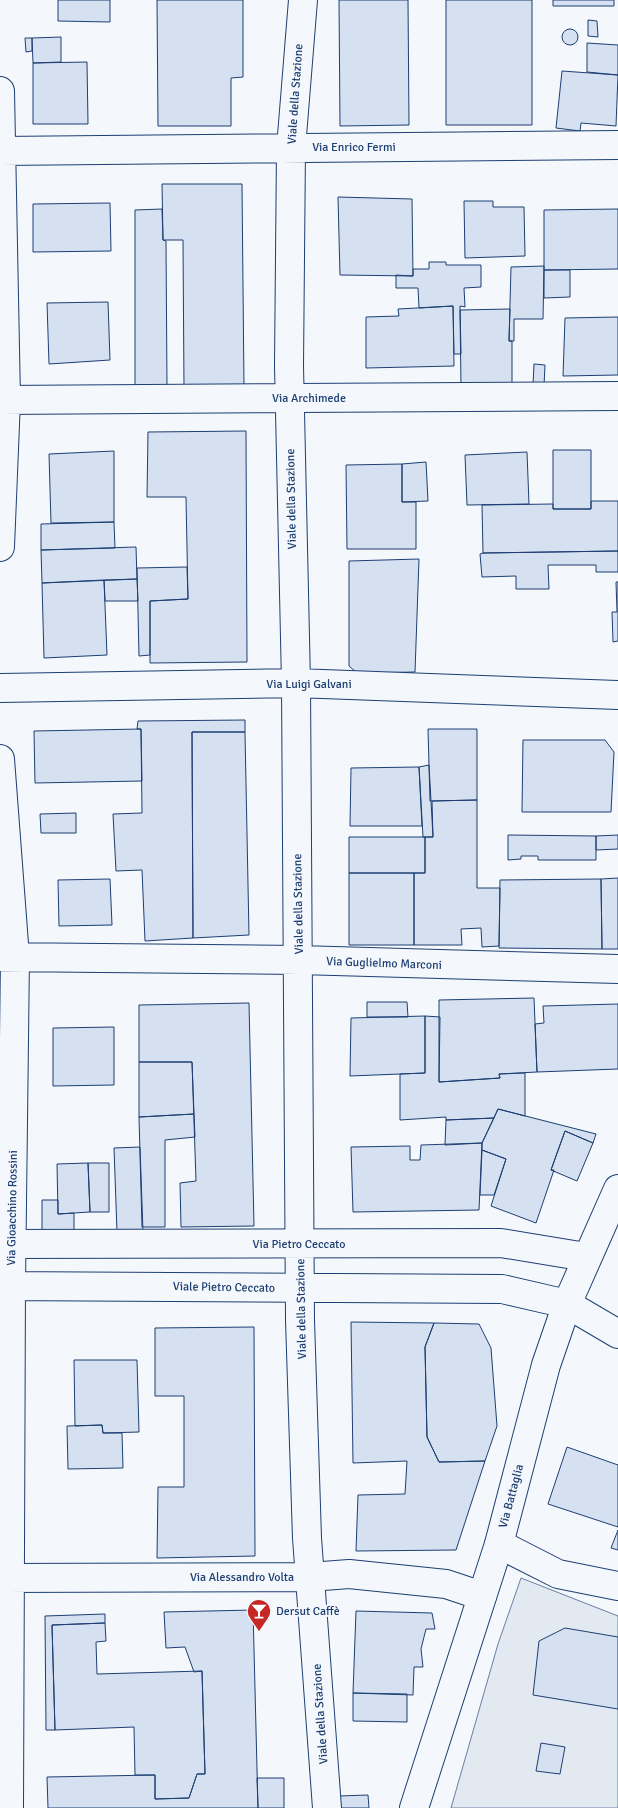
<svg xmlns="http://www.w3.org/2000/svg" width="618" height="1808" font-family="Signika,sans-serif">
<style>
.green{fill:#e3e9f0;stroke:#687fa3}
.building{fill:#d5e0f0;stroke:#1d3f73}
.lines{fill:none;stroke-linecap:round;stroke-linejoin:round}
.street-casing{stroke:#1d3f73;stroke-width:30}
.secondary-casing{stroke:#1d3f73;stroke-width:30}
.street{stroke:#f4f7fb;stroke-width:28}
.secondary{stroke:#f4f7fb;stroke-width:28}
.labels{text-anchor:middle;stroke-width:4;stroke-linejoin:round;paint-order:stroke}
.street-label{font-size:12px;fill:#1d3f73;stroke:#f4f7fb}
.poi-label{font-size:12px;fill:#1d3f73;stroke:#f4f7fb;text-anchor:start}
</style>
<rect width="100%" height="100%" fill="#f4f7fb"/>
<!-- green -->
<path class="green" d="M 521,1578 L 618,1616 L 618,1808 L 451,1808 L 498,1644 Z"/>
<!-- building -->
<path class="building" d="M 58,0 L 110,0 L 110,22 L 58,21 Z
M 157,0 L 243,0 L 243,77 L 231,78 L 231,126 L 158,126 Z
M 339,0 L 408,0 L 409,125 L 340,126 Z
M 446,0 L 532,0 L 532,125 L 446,125 Z
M 553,0 L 614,0 L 614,6 L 553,6 Z
M 588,20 L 597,21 L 598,37 L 588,36 Z
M562 37a8 8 0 1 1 16 0a8 8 0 1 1-16 0Z
M 61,37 L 61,62 L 33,63 L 32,38 Z
M 25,38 L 32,38 L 32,51 L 26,52 Z
M 587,43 L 618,45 L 618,75 L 587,72 Z
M 87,62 L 88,124 L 33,124 L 33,63 Z
M 562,71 L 618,75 L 616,126 L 581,123 L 580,131 L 556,128 Z
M 162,184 L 242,184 L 244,388 L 184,389 L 183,240 L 163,240 Z
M 338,197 L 412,199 L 413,276 L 340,275 Z
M 464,201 L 493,201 L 493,207 L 524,207 L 525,256 L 465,258 Z
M 110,203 L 111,251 L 33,252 L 33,204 Z
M 162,209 L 163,240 L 166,241 L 167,387 L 135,388 L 135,210 Z
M 618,209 L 618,269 L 544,270 L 544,210 Z
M 429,262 L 446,262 L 446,265 L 481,265 L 481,287 L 464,288 L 465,307 L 460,306 L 461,354 L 454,354 L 453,306 L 419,308 L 418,288 L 396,288 L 396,275 L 413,276 L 413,269 L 429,269 Z
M 544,266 L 543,319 L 514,319 L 514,341 L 509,341 L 511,267 Z
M 544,270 L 570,270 L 570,297 L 544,298 Z
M 108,302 L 110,360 L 49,364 L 47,303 Z
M 453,306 L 454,366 L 366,368 L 366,317 L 399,316 L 398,309 Z
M 510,309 L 509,341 L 512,341 L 512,388 L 461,388 L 460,310 Z
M 618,317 L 618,375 L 563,376 L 565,318 Z
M 534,364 L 545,365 L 544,386 L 533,385 Z
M 246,431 L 247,662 L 150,663 L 150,601 L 188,599 L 186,497 L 147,497 L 148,432 Z
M 553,450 L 591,450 L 591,509 L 553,509 Z
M 114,451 L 114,522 L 51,523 L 49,454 Z
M 527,452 L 529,504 L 467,505 L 465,455 Z
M 426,462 L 428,501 L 402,502 L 402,464 Z
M 402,464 L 402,502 L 416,502 L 416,549 L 347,549 L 346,465 Z
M 591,501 L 618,501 L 618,551 L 483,553 L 482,505 L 553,504 L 553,509 L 591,509 Z
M 114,522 L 115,548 L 41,550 L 41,524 Z
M 136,547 L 137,579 L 42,583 L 41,550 Z
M 618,551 L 618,572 L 596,572 L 596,565 L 548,565 L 549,589 L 516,589 L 516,576 L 482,577 L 480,554 L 483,553 Z
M 419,559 L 415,672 L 357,673 L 349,666 L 349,561 Z
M 187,567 L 188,599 L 150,601 L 150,655 L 139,656 L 137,568 Z
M 137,579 L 138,601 L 105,601 L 104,580 Z
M 104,580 L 107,655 L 44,658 L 42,583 Z
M 616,582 L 618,582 L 618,641 L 613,642 L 612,612 L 617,612 Z
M 245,720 L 245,732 L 192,732 L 193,938 L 145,941 L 142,870 L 116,871 L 113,814 L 142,813 L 141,729 L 137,729 L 138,721 Z
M 141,729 L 142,781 L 35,783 L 34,731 Z
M 428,729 L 477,729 L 477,800 L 430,801 Z
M 192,732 L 245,732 L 249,935 L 193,938 Z
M 523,740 L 605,740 L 614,752 L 611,812 L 522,812 Z
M 429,765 L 433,837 L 423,837 L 419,767 Z
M 419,767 L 422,826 L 350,826 L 351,768 Z
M 477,800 L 477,888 L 500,888 L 499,946 L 482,947 L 481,928 L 461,929 L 462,945 L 414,945 L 414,873 L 425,873 L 425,837 L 433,837 L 432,801 Z
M 76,813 L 76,833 L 41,833 L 40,814 Z
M 508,835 L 596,836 L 596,860 L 538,860 L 538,856 L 521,856 L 521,859 L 508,860 Z
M 618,835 L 618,849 L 596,850 L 596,836 Z
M 349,837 L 425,837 L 425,873 L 349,873 Z
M 349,873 L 414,873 L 414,945 L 349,945 Z
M 618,878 L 618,949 L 602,949 L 601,879 Z
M 110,879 L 112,925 L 59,926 L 58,880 Z
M 601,879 L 602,949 L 499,948 L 500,880 Z
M 534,998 L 537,1072 L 499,1074 L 500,1078 L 439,1082 L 439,1000 Z
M 367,1002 L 407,1002 L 408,1017 L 367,1017 Z
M 249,1003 L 254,1226 L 181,1227 L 180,1183 L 196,1181 L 192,1062 L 139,1062 L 139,1005 Z
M 618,1004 L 618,1069 L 537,1072 L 535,1024 L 544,1023 L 543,1006 Z
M 425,1016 L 425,1073 L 350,1076 L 351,1018 Z
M 425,1016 L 440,1017 L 439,1082 L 500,1078 L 499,1074 L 525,1073 L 525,1116 L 498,1109 L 494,1118 L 446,1120 L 446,1117 L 400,1120 L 400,1074 L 425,1073 Z
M 114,1027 L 114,1085 L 53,1086 L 53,1028 Z
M 139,1062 L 192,1062 L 194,1114 L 139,1117 Z
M 498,1109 L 596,1134 L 593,1143 L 565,1131 L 551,1170 L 554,1170 L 536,1223 L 491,1206 L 506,1159 L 482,1150 L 482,1143 Z
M 194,1114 L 195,1137 L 165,1140 L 165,1227 L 142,1227 L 139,1117 Z
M 494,1118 L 482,1143 L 445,1145 L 446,1120 Z
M 565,1131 L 593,1143 L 577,1181 L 551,1170 Z
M 482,1143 L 479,1210 L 353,1212 L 351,1147 L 410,1146 L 410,1160 L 420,1160 L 421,1145 Z
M 140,1147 L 143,1232 L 117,1232 L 114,1148 Z
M 482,1150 L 506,1159 L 494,1195 L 480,1195 Z
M 88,1163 L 109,1163 L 109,1212 L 90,1212 Z
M 88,1163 L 90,1212 L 58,1214 L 57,1164 Z
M 42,1200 L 58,1200 L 58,1214 L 74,1213 L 74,1231 L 42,1231 Z
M 351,1322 L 434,1323 L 425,1347 L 427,1437 L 439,1462 L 485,1461 L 456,1550 L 356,1551 L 358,1495 L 405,1494 L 407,1461 L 353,1463 Z
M 434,1323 L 479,1324 L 491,1348 L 497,1426 L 485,1461 L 439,1462 L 427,1437 L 425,1347 Z
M 254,1327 L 255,1556 L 157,1558 L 158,1487 L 184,1487 L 184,1396 L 155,1396 L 155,1328 Z
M 74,1360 L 137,1360 L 139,1432 L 103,1433 L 102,1425 L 75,1426 Z
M 102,1425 L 103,1433 L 122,1433 L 123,1468 L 68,1469 L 67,1426 Z
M 567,1447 L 618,1465 L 618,1527 L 548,1504 Z
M 618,1530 L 618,1550 L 611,1548 Z
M 253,1610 L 258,1808 L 48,1808 L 47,1777 L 155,1775 L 155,1799 L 189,1798 L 197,1774 L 205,1774 L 202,1671 L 194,1672 L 185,1647 L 166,1648 L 164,1612 Z
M 356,1611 L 432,1613 L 435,1629 L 426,1629 L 421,1649 L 423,1667 L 414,1667 L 413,1695 L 353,1693 Z
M 105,1614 L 105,1623 L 52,1625 L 55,1730 L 46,1730 L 45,1616 Z
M 105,1623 L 106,1641 L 96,1642 L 97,1674 L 202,1671 L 205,1774 L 197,1774 L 189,1798 L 155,1799 L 155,1775 L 135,1775 L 134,1727 L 55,1730 L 52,1625 Z
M 565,1628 L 618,1637 L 618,1709 L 533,1695 L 539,1641 Z
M 353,1693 L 407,1694 L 407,1722 L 353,1721 Z
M 541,1743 L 565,1747 L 560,1774 L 536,1771 Z
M 257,1778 L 284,1778 L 284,1808 L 258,1808 Z
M 368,1795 L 369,1808 L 339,1808 L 339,1796 Z"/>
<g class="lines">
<!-- street casing -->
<g class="street-casing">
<path id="street" d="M 303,0 L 291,148 L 289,366 L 296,683 L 300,1320 L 307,1538 L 327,1808
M 0,91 L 6,400 L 0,547
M 0,151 L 618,145
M 0,400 L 618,396
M 0,688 L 296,683 L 618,695
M 0,759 L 15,957 L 11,1285 L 9,1808
M 0,957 L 299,960 L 618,969
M 0,1244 L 501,1243 L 586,1257
M 0,1286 L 502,1289 L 567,1304 L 618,1334
M 499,1544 L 558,1574 L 618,1586
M 0,1578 L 310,1577 L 349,1574 L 446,1584 L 482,1596"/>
</g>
<!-- secondary casing -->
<g class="secondary-casing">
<path id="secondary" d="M 414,1808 L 499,1544 L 546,1365 L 567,1304 L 618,1189"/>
</g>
<!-- street -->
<use href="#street" class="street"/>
<!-- secondary -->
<use href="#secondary" class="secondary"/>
</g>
<!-- icons -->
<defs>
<g id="bar-pin" transform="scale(1.25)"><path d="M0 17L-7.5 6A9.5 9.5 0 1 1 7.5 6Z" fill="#c62828" stroke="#f4f7fb"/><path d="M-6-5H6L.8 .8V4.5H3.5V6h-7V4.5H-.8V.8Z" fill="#fff"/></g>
</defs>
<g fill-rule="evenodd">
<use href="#bar-pin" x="259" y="1611"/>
</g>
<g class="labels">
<!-- street labels -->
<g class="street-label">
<text transform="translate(295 94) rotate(-86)" y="4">Viale della Stazione</text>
<text x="354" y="151">Via Enrico Fermi</text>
<text x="309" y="402">Via Archimede</text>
<text transform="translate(291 499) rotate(-91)" y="4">Viale della Stazione</text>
<text x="309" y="688">Via Luigi Galvani</text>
<text transform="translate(298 904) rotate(-91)" y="4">Viale della Stazione</text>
<text transform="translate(384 963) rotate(2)" y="4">Via Guglielmo Marconi</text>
<text transform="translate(12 1208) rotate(-89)" y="4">Via Gioacchino Rossini</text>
<text x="299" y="1248">Via Pietro Ceccato</text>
<text transform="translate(224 1287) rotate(1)" y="4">Viale Pietro Ceccato</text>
<text transform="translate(301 1309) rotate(-91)" y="4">Viale della Stazione</text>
<text transform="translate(511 1496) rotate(-75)" y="4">Via Battaglia</text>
<text x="242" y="1581">Via Alessandro Volta</text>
<text transform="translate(320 1714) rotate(-94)" y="4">Viale della Stazione</text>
</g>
<!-- poi labels -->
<g class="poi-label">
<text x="276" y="1615">Dersut Caffè</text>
</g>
</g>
</svg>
